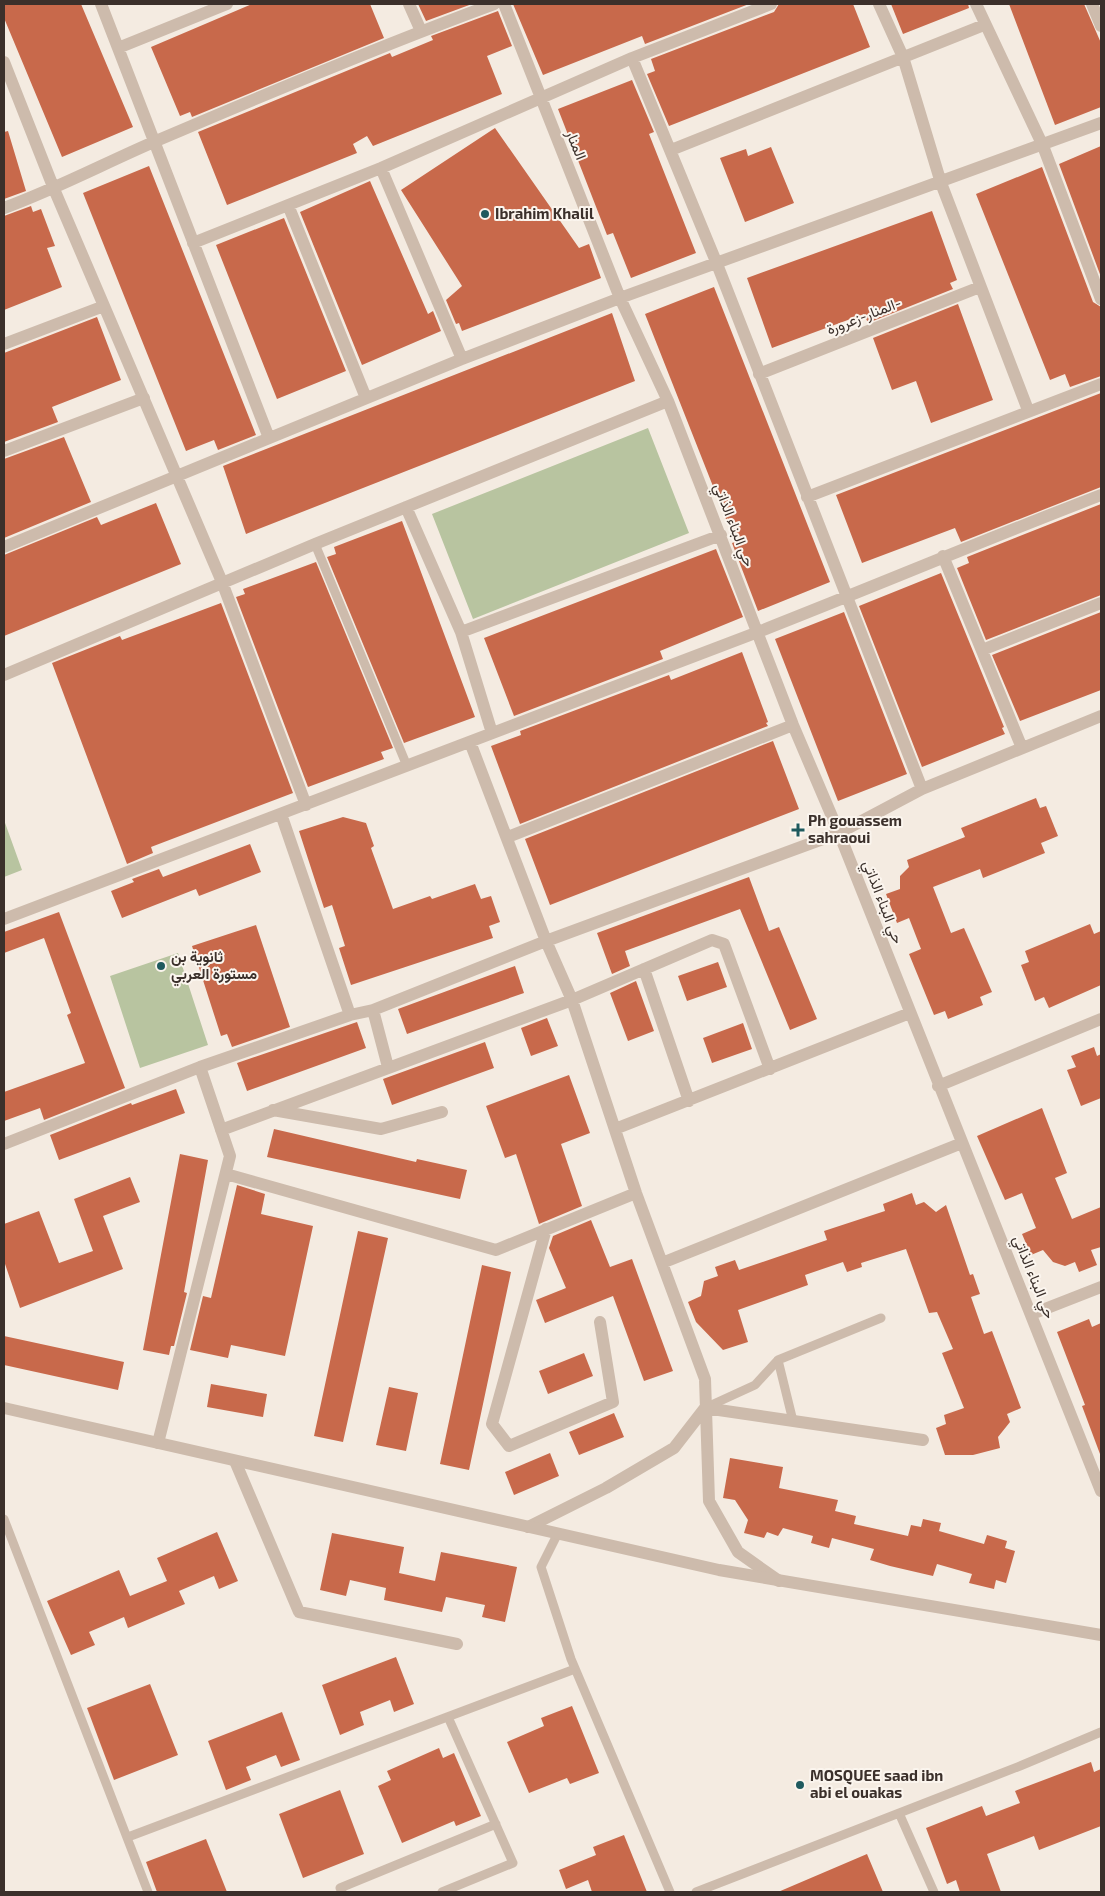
<svg xmlns="http://www.w3.org/2000/svg" width="1105" height="1896" font-family="'Exo 2',Vazirmatn,sans-serif">
<style>
.green{fill:#b8c4a0}
.building{fill:#c8694b}
.lines{fill:none;stroke-linecap:round;stroke-linejoin:round}
.service{stroke:#cdbbac;stroke-width:9}
.minor{stroke:#cdbbac;stroke-width:12}
.tertiary{stroke:#cdbbac;stroke-width:12}
.poi-dot{fill:#1f5a5e;stroke:#fbf5ee;stroke-width:2}
.labels{text-anchor:middle;stroke-width:4;stroke-linejoin:round;paint-order:stroke}
.street-label{font-size:15px;fill:#3b302b;stroke:#fbf5ee}
.poi-label{font-size:15px;font-weight:bold;fill:#3b302b;stroke:#fbf5ee;text-anchor:start}
</style>
<rect width="100%" height="100%" fill="#f4ebe1"/>
<!-- green -->
<path class="green" d="M 648,428 L 689,533 L 473,619 L 432,514 Z
M 4,820 L 22,870 L 4,877 Z
M 178,953 L 208,1045 L 140,1068 L 110,976 Z"/>
<!-- building -->
<path class="building" d="M 4,4 L 81,4 L 133,127 L 62,157 L 4,18 Z
M 252,4 L 370,4 L 384,38 L 192,117 L 190,112 L 180,116 L 151,47 Z
M 418,4 L 472,4 L 426,21 Z
M 513,4 L 749,4 L 645,44 L 642,36 L 543,75 Z
M 779,4 L 853,4 L 870,47 L 669,126 L 647,74 L 655,71 L 651,59 L 774,12 Z
M 891,4 L 968,4 L 969,8 L 903,34 Z
M 1009,4 L 1084,4 L 1101,43 L 1101,107 L 1055,125 Z
M 498,11 L 512,46 L 487,56 L 502,94 L 373,146 L 367,136 L 353,144 L 357,153 L 227,205 L 198,132 L 390,53 L 392,57 L 433,40 L 431,36 Z
M 632,80 L 654,132 L 649,134 L 696,253 L 631,278 L 613,233 L 607,235 L 558,109 Z
M 495,128 L 579,248 L 589,244 L 601,278 L 462,331 L 459,323 L 456,324 L 446,300 L 462,286 L 401,190 Z
M 8,131 L 26,191 L 4,199 L 4,132 Z
M 1101,146 L 1101,277 L 1059,164 Z
M 771,147 L 794,203 L 745,222 L 720,158 L 746,149 L 748,156 Z
M 149,166 L 256,435 L 218,450 L 214,440 L 186,451 L 83,193 Z
M 1042,167 L 1093,302 L 1101,307 L 1101,376 L 1070,387 L 1065,374 L 1050,380 L 976,194 Z
M 370,181 L 428,314 L 433,311 L 441,331 L 362,365 L 300,212 Z
M 31,206 L 33,212 L 41,209 L 55,246 L 47,248 L 62,287 L 4,310 L 4,216 Z
M 932,211 L 957,280 L 950,283 L 953,289 L 868,323 L 864,314 L 772,348 L 747,278 Z
M 284,218 L 346,371 L 277,399 L 216,245 Z
M 714,287 L 830,582 L 758,611 L 732,543 L 735,542 L 645,314 Z
M 958,304 L 993,400 L 931,423 L 916,381 L 892,390 L 873,338 Z
M 612,313 L 635,381 L 246,534 L 223,466 Z
M 97,317 L 121,380 L 52,407 L 58,422 L 4,442 L 4,353 Z
M 1101,393 L 1101,487 L 961,542 L 955,528 L 862,563 L 836,495 Z
M 64,437 L 91,502 L 4,538 L 4,459 Z
M 156,503 L 181,564 L 4,636 L 4,555 L 97,517 L 101,525 Z
M 1101,504 L 1101,595 L 986,640 L 957,568 L 969,563 L 967,557 Z
M 402,521 L 475,717 L 404,743 L 327,557 L 336,554 L 334,547 Z
M 716,549 L 743,617 L 660,651 L 663,659 L 514,716 L 484,638 Z
M 316,562 L 393,748 L 381,752 L 384,759 L 308,787 L 236,597 L 245,594 L 243,589 Z
M 941,573 L 1004,727 L 1002,728 L 1005,734 L 922,767 L 859,606 Z
M 221,603 L 293,793 L 151,847 L 153,853 L 127,864 L 52,663 L 120,636 L 122,640 Z
M 844,612 L 907,774 L 838,801 L 775,639 Z
M 1101,612 L 1101,690 L 1020,721 L 992,655 Z
M 742,652 L 768,722 L 766,723 L 768,726 L 520,824 L 491,746 L 521,735 L 520,731 L 669,675 L 671,680 Z
M 773,741 L 799,809 L 550,905 L 525,839 Z
M 1036,798 L 1040,808 L 1046,806 L 1058,836 L 1041,843 L 1045,853 L 983,878 L 980,869 L 933,887 L 951,933 L 964,928 L 992,992 L 980,997 L 983,1005 L 948,1019 L 945,1011 L 934,1015 L 909,954 L 921,949 L 909,918 L 897,923 L 886,894 L 900,889 L 900,876 L 909,867 L 907,860 L 965,837 L 961,828 Z
M 343,817 L 366,823 L 374,846 L 371,848 L 393,909 L 430,896 L 432,899 L 475,884 L 481,899 L 491,896 L 500,922 L 489,926 L 493,938 L 351,985 L 339,948 L 345,946 L 332,905 L 324,908 L 299,831 Z
M 250,844 L 261,872 L 199,896 L 196,889 L 122,918 L 111,891 L 134,882 L 132,879 L 159,869 L 163,877 Z
M 749,877 L 769,931 L 779,927 L 817,1019 L 790,1030 L 740,909 L 625,951 L 630,966 L 612,974 L 597,933 Z
M 59,912 L 125,1088 L 44,1120 L 40,1108 L 4,1121 L 4,1092 L 85,1063 L 67,1015 L 71,1013 L 44,938 L 4,953 L 4,932 Z
M 1090,924 L 1094,934 L 1101,931 L 1101,985 L 1049,1008 L 1044,997 L 1035,1001 L 1021,965 L 1029,962 L 1025,951 Z
M 256,925 L 290,1027 L 232,1047 L 227,1034 L 221,1036 L 192,946 Z
M 718,962 L 727,987 L 687,1001 L 678,976 Z
M 515,966 L 524,993 L 407,1034 L 398,1009 Z
M 636,981 L 654,1031 L 628,1041 L 610,993 Z
M 547,1018 L 558,1046 L 531,1056 L 521,1028 Z
M 357,1022 L 366,1048 L 247,1091 L 237,1063 Z
M 743,1023 L 752,1049 L 712,1063 L 703,1038 Z
M 485,1042 L 494,1068 L 392,1105 L 383,1079 Z
M 1094,1047 L 1097,1056 L 1101,1054 L 1101,1098 L 1081,1106 L 1067,1070 L 1076,1067 L 1071,1056 Z
M 569,1075 L 590,1133 L 561,1144 L 582,1206 L 539,1224 L 516,1154 L 505,1158 L 486,1106 Z
M 176,1089 L 185,1113 L 59,1160 L 50,1135 L 131,1103 L 132,1105 Z
M 1042,1108 L 1067,1173 L 1055,1178 L 1072,1219 L 1101,1207 L 1101,1247 L 1091,1250 L 1097,1265 L 1079,1272 L 1075,1262 L 1065,1266 L 1053,1262 L 1043,1250 L 1031,1255 L 1022,1234 L 1036,1228 L 1022,1193 L 1005,1200 L 977,1136 Z
M 274,1129 L 416,1162 L 417,1159 L 467,1170 L 460,1199 L 267,1157 Z
M 180,1154 L 208,1160 L 184,1292 L 187,1293 L 174,1346 L 171,1346 L 169,1355 L 143,1350 Z
M 130,1177 L 140,1202 L 103,1216 L 123,1269 L 20,1308 L 4,1261 L 4,1224 L 39,1211 L 59,1263 L 93,1251 L 74,1199 Z
M 237,1185 L 265,1194 L 261,1214 L 313,1226 L 285,1356 L 231,1345 L 228,1358 L 190,1350 L 203,1296 L 211,1298 Z
M 912,1193 L 916,1205 L 924,1202 L 936,1212 L 946,1205 L 970,1275 L 973,1274 L 980,1294 L 971,1297 L 984,1334 L 992,1331 L 1021,1408 L 1007,1414 L 1010,1422 L 998,1437 L 1000,1448 L 973,1455 L 945,1455 L 936,1428 L 946,1424 L 944,1415 L 964,1408 L 942,1353 L 953,1349 L 937,1312 L 929,1313 L 906,1249 L 861,1263 L 862,1267 L 847,1272 L 843,1262 L 805,1275 L 808,1285 L 738,1310 L 748,1342 L 723,1350 L 696,1322 L 688,1302 L 701,1296 L 704,1281 L 718,1276 L 715,1267 L 735,1260 L 739,1270 L 827,1240 L 824,1231 L 885,1211 L 883,1204 Z
M 591,1220 L 610,1267 L 632,1259 L 673,1371 L 644,1381 L 613,1296 L 545,1323 L 536,1300 L 566,1288 L 549,1248 L 553,1236 Z
M 358,1231 L 388,1238 L 343,1442 L 314,1436 Z
M 482,1265 L 511,1272 L 469,1470 L 440,1464 Z
M 1089,1319 L 1092,1327 L 1101,1323 L 1100,1454 L 1082,1406 L 1085,1405 L 1057,1332 Z
M 4,1336 L 124,1362 L 118,1390 L 4,1365 Z
M 584,1353 L 593,1376 L 548,1394 L 539,1371 Z
M 211,1384 L 267,1394 L 263,1417 L 207,1407 Z
M 389,1387 L 418,1393 L 406,1451 L 376,1445 Z
M 614,1413 L 624,1437 L 579,1455 L 569,1432 Z
M 550,1453 L 559,1476 L 514,1495 L 505,1472 Z
M 730,1458 L 783,1467 L 779,1488 L 838,1500 L 835,1511 L 856,1516 L 854,1524 L 908,1536 L 911,1525 L 921,1527 L 923,1519 L 941,1523 L 939,1531 L 984,1544 L 987,1535 L 1007,1541 L 1005,1548 L 1015,1551 L 1006,1583 L 996,1580 L 994,1589 L 969,1583 L 972,1574 L 937,1564 L 933,1576 L 890,1566 L 870,1560 L 874,1549 L 832,1538 L 829,1548 L 811,1543 L 813,1536 L 783,1528 L 778,1536 L 767,1532 L 764,1538 L 744,1533 L 748,1520 L 735,1500 L 723,1498 Z
M 217,1532 L 238,1581 L 219,1589 L 214,1576 L 179,1591 L 185,1604 L 128,1628 L 124,1617 L 89,1632 L 95,1645 L 71,1655 L 47,1601 L 119,1570 L 130,1596 L 167,1581 L 157,1558 Z
M 332,1533 L 404,1547 L 399,1573 L 435,1581 L 441,1552 L 517,1567 L 505,1622 L 482,1617 L 485,1605 L 446,1597 L 442,1612 L 384,1600 L 386,1588 L 350,1580 L 346,1596 L 320,1590 Z
M 396,1657 L 414,1704 L 394,1712 L 390,1700 L 360,1712 L 364,1725 L 340,1735 L 322,1685 Z
M 150,1684 L 178,1755 L 114,1780 L 87,1708 Z
M 572,1706 L 599,1773 L 570,1784 L 567,1778 L 529,1793 L 507,1742 L 544,1726 L 541,1718 Z
M 282,1712 L 300,1760 L 281,1767 L 276,1755 L 246,1767 L 251,1780 L 226,1790 L 208,1741 Z
M 439,1748 L 443,1758 L 454,1753 L 481,1816 L 456,1826 L 454,1821 L 402,1843 L 378,1786 L 391,1780 L 387,1771 Z
M 1091,1762 L 1094,1772 L 1101,1769 L 1101,1826 L 1039,1850 L 1034,1836 L 987,1854 L 1001,1892 L 960,1892 L 956,1880 L 947,1884 L 926,1828 L 982,1806 L 986,1816 L 1020,1803 L 1015,1791 Z
M 340,1790 L 364,1854 L 303,1878 L 279,1814 Z
M 624,1835 L 647,1892 L 592,1892 L 588,1880 L 566,1889 L 559,1870 L 596,1855 L 593,1847 Z
M 206,1839 L 227,1892 L 157,1892 L 146,1862 Z
M 867,1854 L 883,1892 L 778,1892 Z"/>
<g class="lines">
<!-- service -->
<path class="service" d="M 315,544 L 407,766
M 707,1407 L 755,1385 L 778,1360
M 793,1421 L 778,1360 L 881,1318
M 4,1519 L 148,1892
M 558,1533 L 541,1567 L 571,1659 L 670,1892
M 899,1813 L 934,1892
M 128,1837 L 575,1669
M 342,1892 L 340,1888 L 496,1824
M 442,1892 L 513,1863 L 448,1717
M 696,1892 L 1020,1766 L 1101,1732"/>
<!-- minor -->
<path class="minor" d="M 101,4 L 269,438
M 409,4 L 421,31
M 504,4 L 620,298 L 668,401 L 793,725 L 839,833 L 1101,1491
M 879,4 L 903,57 L 941,183 L 1028,410
M 976,4 L 1043,146 L 1101,299
M 1092,4 L 1101,26
M 118,48 L 227,4
M 632,58 L 717,264 L 922,789
M 4,62 L 54,189 L 222,582 L 306,805
M 671,150 L 984,25
M 381,168 L 462,359
M 288,205 L 366,398
M 4,208 C 56,189 105,163 156,141 C 268,93 380,46 494,4
M 193,243 L 381,168 L 632,58 L 771,4
M 4,344 L 104,306
M 759,374 L 980,287
M 4,451 L 144,398
M 807,497 L 1101,384
M 406,507 L 461,632 L 492,733
M 4,547 L 462,359 L 620,298 L 1101,123
M 943,556 L 1022,748
M 461,632 L 721,535
M 982,650 L 1101,603
M 4,675 L 315,544 L 668,401
M 470,742 L 546,941 L 572,1000 L 636,1193 L 705,1379 L 709,1501 L 738,1552 L 779,1581
M 281,814 L 350,1015
M 508,837 L 793,725
M 4,919 L 758,632 C 873,587 986,539 1101,495
M 644,969 L 689,1101
M 373,1010 L 388,1067
M 938,1086 L 1101,1019
M 273,1110 L 381,1129 L 442,1112
M 615,1129 L 910,1013
M 221,1130 L 572,1000 L 712,940 L 724,944 L 770,1069
M 4,1144 L 200,1067 L 350,1015 L 373,1010 L 546,941 L 839,833 L 922,789 L 1101,716
M 226,1174 L 496,1250 L 636,1193
M 546,1229 L 492,1424 L 509,1446 L 613,1402 L 600,1322
M 662,1263 L 962,1143
M 1032,1314 L 1101,1287
M 158,1443 L 230,1156 L 200,1067
M 235,1461 L 299,1612 L 457,1644
M 528,1527 L 606,1488 L 674,1448 L 705,1408 L 923,1440"/>
<!-- tertiary -->
<path class="tertiary" d="M 4,1408 L 719,1570 L 1101,1635"/>
</g>
<!-- markers -->
<g class="poi-dot">
<circle cx="485" cy="214" r="5"/>
<path d="M795.5 822.5h5v5h5v5h-5v5h-5v-5h-5v-5h5z"/>
<circle cx="161" cy="966" r="5"/>
<circle cx="800" cy="1785" r="5"/>
</g>
<g class="labels">
<!-- street labels -->
<g class="street-label">
<text transform="translate(576 145) rotate(68)" y="5">المنار</text>
<text transform="translate(864 316) rotate(-21)" y="5">المنار-زعرورة-</text>
<text transform="translate(734 525) rotate(69)" y="5">حي البناء الذاتي</text>
<text transform="translate(883 902) rotate(69)" y="5">حي البناء الذاتي</text>
<text transform="translate(1034 1277) rotate(68)" y="5">حي البناء الذاتي</text>
</g>
<!-- poi labels -->
<g class="poi-label">
<text x="495" y="219">Ibrahim Khalil</text>
<text x="808" y="826">Ph gouassem<tspan x="808" dy="17">sahraoui</tspan></text>
<text x="171" y="962">ثانوية بن<tspan x="171" dy="17">مستورة العربي</tspan></text>
<text x="810" y="1781">MOSQUEE saad ibn<tspan x="810" dy="17">abi el ouakas</tspan></text>
</g>
</g>
<!-- border -->
<rect width="1105" height="1896" fill="none" stroke="#3b302b" stroke-width="10"/>
</svg>
